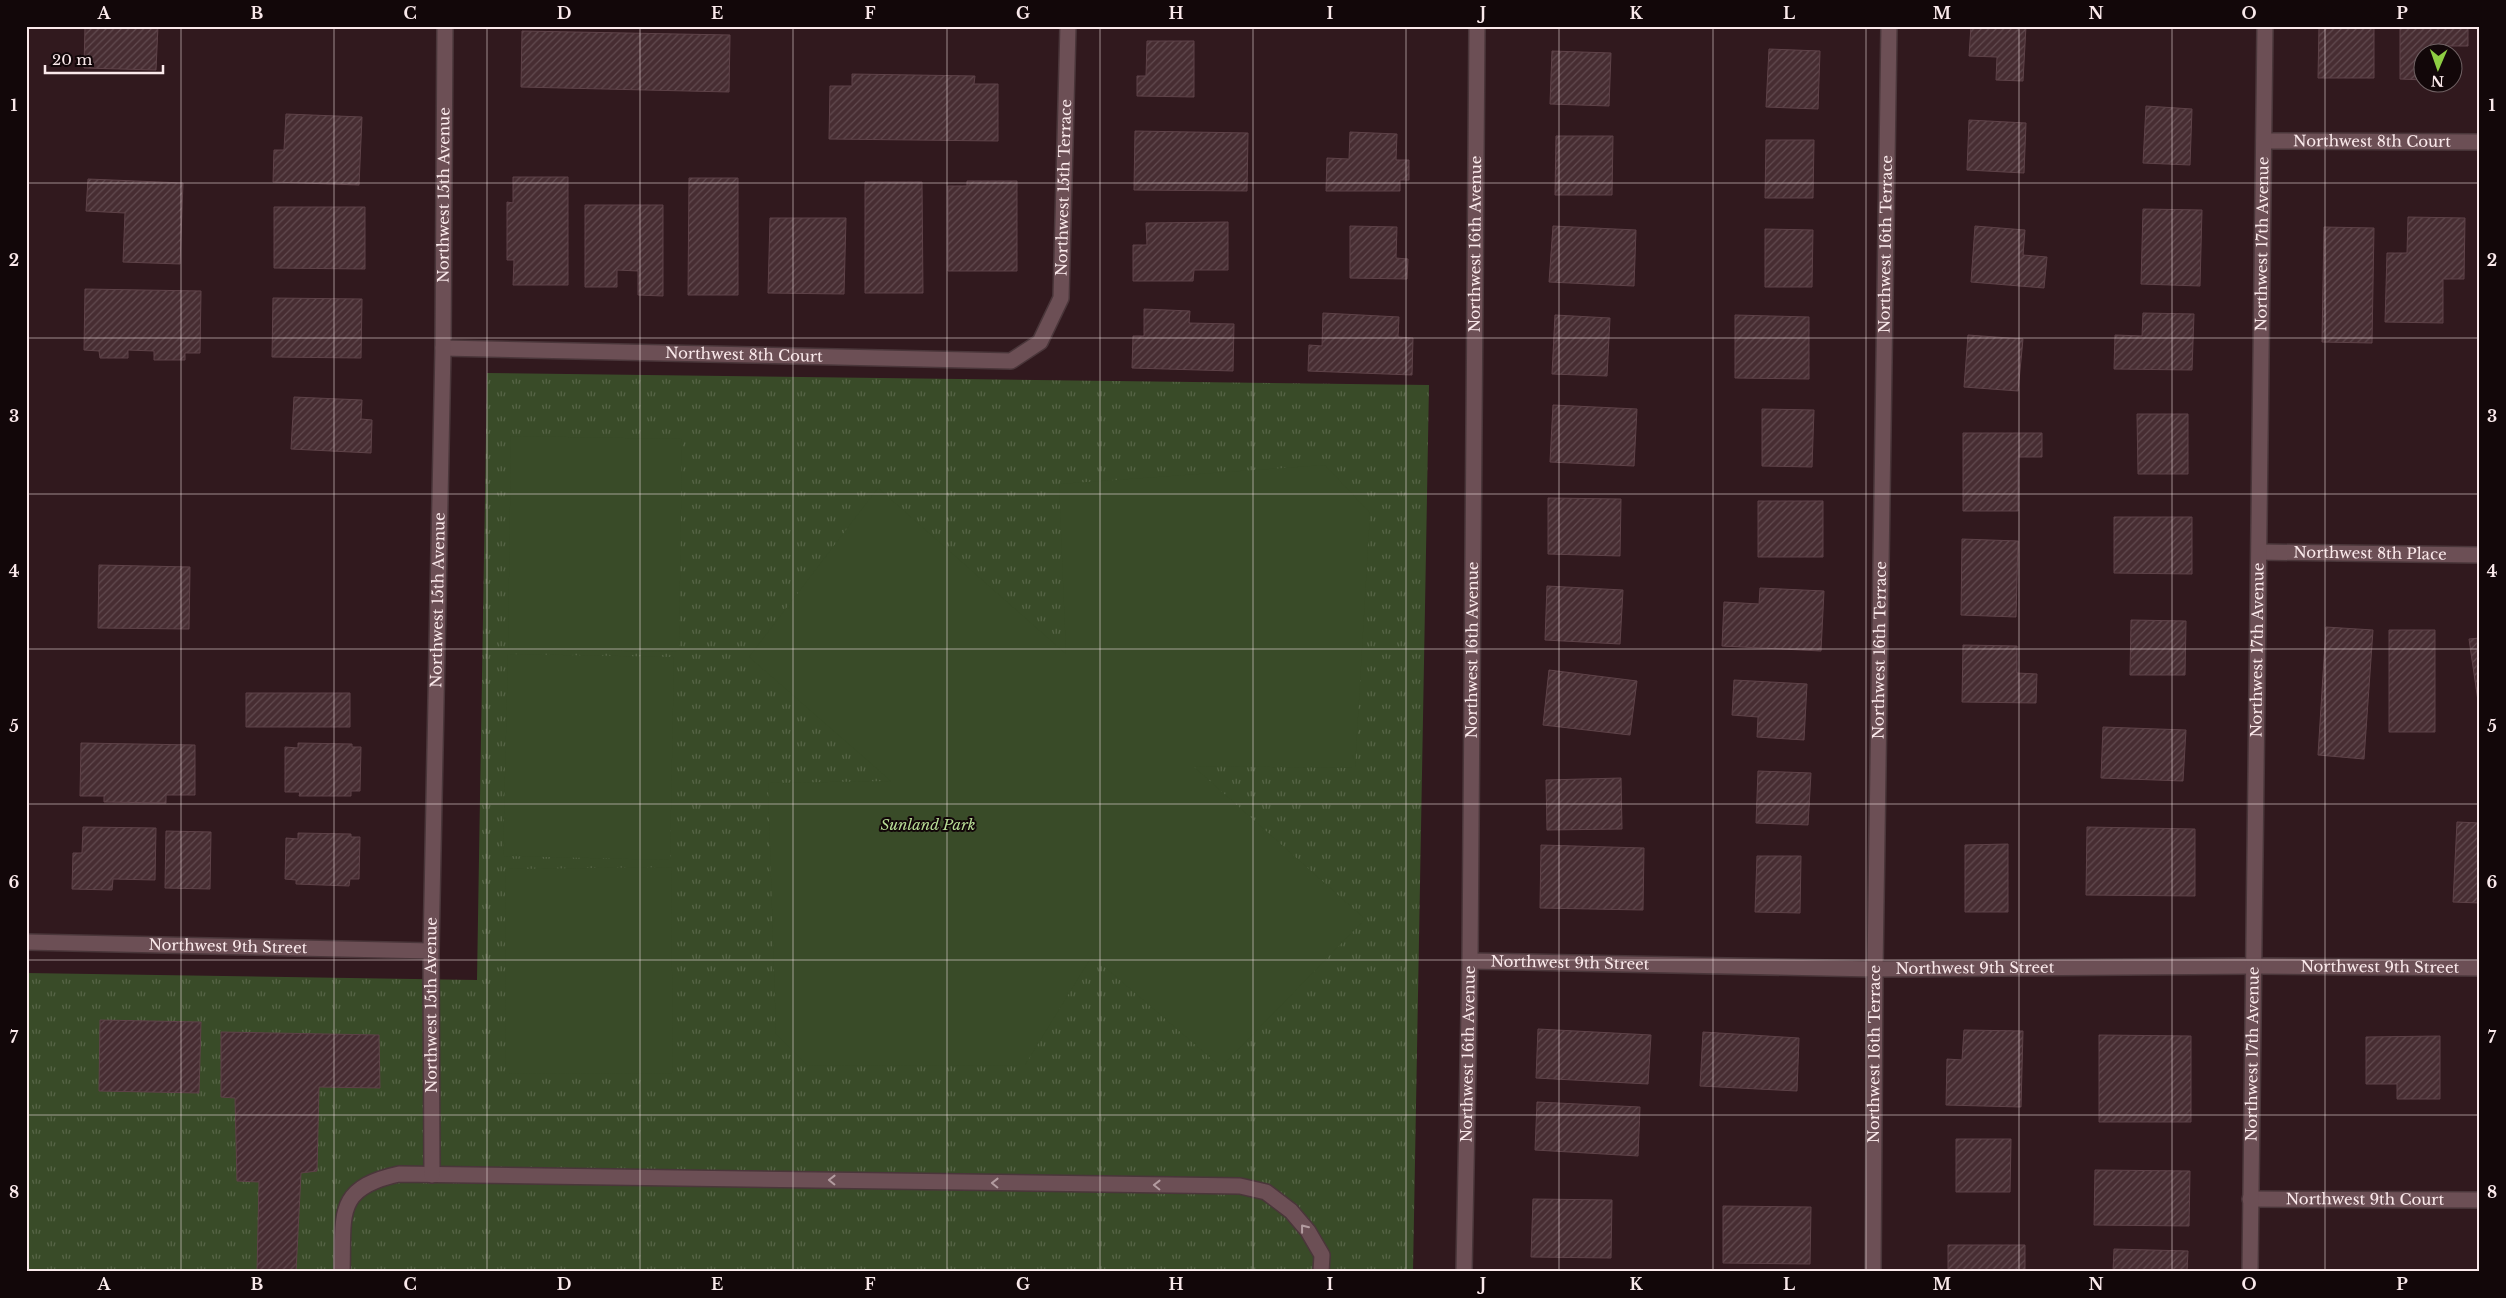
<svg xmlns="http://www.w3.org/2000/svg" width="2506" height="1298" font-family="'Libre Baskerville',serif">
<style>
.grass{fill:url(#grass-tufts)}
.garden{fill:#394b28}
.building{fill:url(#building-hatch);stroke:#5e4248}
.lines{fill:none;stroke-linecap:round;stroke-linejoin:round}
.lane-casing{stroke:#4a363a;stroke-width:18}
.street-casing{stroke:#4a363a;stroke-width:18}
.lane{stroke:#6c4f55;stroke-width:15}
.street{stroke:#6c4f55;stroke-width:15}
.oneway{stroke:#b39ca0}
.grid{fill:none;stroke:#fae9eb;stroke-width:1;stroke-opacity:0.55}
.labels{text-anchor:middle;stroke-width:4;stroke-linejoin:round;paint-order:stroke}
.street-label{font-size:15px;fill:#fae9eb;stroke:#120709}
.park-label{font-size:15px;font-style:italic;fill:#b7dc95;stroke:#120709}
.neatline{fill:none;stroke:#fae9eb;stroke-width:2}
.grid-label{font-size:16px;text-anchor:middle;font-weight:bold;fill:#fae9eb}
</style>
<defs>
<pattern id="grass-tufts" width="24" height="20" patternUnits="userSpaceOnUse" patternTransform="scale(1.25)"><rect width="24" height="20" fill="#394b28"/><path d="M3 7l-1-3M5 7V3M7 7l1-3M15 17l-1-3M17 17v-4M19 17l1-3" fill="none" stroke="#576547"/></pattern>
<pattern id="building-hatch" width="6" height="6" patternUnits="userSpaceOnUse" patternTransform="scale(1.25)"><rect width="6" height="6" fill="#472d32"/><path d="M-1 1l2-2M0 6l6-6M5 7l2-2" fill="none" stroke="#624b50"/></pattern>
</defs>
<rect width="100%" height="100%" fill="#31191e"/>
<!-- grass -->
<path class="grass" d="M 487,373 L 1429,385 L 1413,1272 L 26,1272 L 26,973 L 477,980 Z"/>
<!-- garden -->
<path class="garden" d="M 511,436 L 682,439 L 679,652 L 508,649 Z
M 1325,465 L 1370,513 L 1355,768 L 1193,766 L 1365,919 L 1221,1067 L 1092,956 L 1025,1065 L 808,1066 L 776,1034 L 768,783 L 891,781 L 749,657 L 878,488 L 1066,654 L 1059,484 Z
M 508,654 L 674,657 L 670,860 L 503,856 Z
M 671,867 L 673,1073 L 506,1074 L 505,869 Z"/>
<!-- building -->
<path class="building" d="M 85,26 L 158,26 L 156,70 L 84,68 Z
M 1971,26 L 2026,26 L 2023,81 L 1996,80 L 1997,57 L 1969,56 Z
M 2319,26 L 2374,26 L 2374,78 L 2318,78 Z
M 2400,26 L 2468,26 L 2468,46 L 2443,46 L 2443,52 L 2424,52 L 2424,80 L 2400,79 Z
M 522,31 L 730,35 L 729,92 L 521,87 Z
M 1147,41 L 1194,41 L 1194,97 L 1137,96 L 1137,76 L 1146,76 Z
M 1769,49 L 1820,51 L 1818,109 L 1766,107 Z
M 1552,51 L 1611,53 L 1609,106 L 1550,104 Z
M 852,74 L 975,76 L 974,84 L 998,84 L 998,141 L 829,139 L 830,86 L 852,86 Z
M 2146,106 L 2192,109 L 2190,165 L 2143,163 Z
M 286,114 L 362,117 L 359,185 L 273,182 L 274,150 L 284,150 Z
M 1969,120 L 2026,123 L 2024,173 L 1967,170 Z
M 1135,131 L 1248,133 L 1247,191 L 1134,190 Z
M 1350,132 L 1397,134 L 1396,160 L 1409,160 L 1409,180 L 1400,180 L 1400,191 L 1326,191 L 1327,158 L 1349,159 Z
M 1556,136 L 1613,136 L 1612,195 L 1555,195 Z
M 1766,140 L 1814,140 L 1813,198 L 1765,198 Z
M 513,177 L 568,177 L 568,285 L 513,285 L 514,260 L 507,260 L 507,202 L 513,203 Z
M 689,178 L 738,178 L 738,295 L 688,295 Z
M 88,179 L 183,183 L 180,264 L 123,262 L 125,213 L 86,211 Z
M 967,181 L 1017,181 L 1017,271 L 948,271 L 948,186 L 967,186 Z
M 865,182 L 922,182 L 923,293 L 865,293 Z
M 585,205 L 663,205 L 663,296 L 638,295 L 638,271 L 617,270 L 617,287 L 585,287 Z
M 274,207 L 365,207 L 365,269 L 274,268 Z
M 2143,209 L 2202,210 L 2200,286 L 2141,284 Z
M 2408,217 L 2465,218 L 2464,279 L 2443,279 L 2443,323 L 2385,322 L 2387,253 L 2407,253 Z
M 770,218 L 846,218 L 844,294 L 768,293 Z
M 1228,222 L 1228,270 L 1194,270 L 1193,281 L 1133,281 L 1133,245 L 1147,245 L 1146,223 Z
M 1350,226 L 1397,227 L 1396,258 L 1408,259 L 1407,279 L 1350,278 Z
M 1553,226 L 1636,230 L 1634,286 L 1549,282 Z
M 1975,226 L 2025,230 L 2023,255 L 2047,257 L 2044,288 L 1971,282 Z
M 2324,227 L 2374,228 L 2372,343 L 2322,342 Z
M 1765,229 L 1813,230 L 1812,287 L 1765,287 Z
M 85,289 L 201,291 L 200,353 L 185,353 L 185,360 L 154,360 L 154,351 L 128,350 L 128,358 L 100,358 L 99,351 L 84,350 Z
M 273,298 L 362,299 L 361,358 L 272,357 Z
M 1144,309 L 1190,311 L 1189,323 L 1234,324 L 1233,371 L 1132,368 L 1133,336 L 1144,336 Z
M 1323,313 L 1399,317 L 1398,337 L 1413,338 L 1412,375 L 1308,371 L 1309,345 L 1322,346 Z
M 2143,313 L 2194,314 L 2192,370 L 2114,369 L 2115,335 L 2142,336 Z
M 1555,315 L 1610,318 L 1607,376 L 1552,374 Z
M 1735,315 L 1809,317 L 1809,379 L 1735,378 Z
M 1968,335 L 2023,339 L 2018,391 L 1964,387 Z
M 294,397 L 362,400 L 361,419 L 372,420 L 371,453 L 291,449 Z
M 1553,405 L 1637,409 L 1634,466 L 1550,462 Z
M 1762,409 L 1814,410 L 1812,467 L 1762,466 Z
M 2137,414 L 2188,414 L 2188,474 L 2138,474 Z
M 1963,433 L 2042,433 L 2042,457 L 2018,457 L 2018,511 L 1963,511 Z
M 1548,498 L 1621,499 L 1620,556 L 1548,554 Z
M 1758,501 L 1823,501 L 1823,557 L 1758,557 Z
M 2114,517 L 2192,517 L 2192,574 L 2114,573 Z
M 1962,539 L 2018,541 L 2016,617 L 1961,615 Z
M 99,565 L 190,567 L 189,629 L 98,628 Z
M 1547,586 L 1623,590 L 1620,644 L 1545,640 Z
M 1760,588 L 1824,591 L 1821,651 L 1722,646 L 1724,602 L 1759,604 Z
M 2131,620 L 2186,621 L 2185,675 L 2130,675 Z
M 2326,627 L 2373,630 L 2364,759 L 2318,755 Z
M 2389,630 L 2435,630 L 2435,732 L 2389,732 Z
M 2480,638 L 2480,715 L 2469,639 Z
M 1963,645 L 2017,646 L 2017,673 L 2037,674 L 2036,703 L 1962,702 Z
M 1549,670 L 1637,681 L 1630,735 L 1543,725 Z
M 1734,680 L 1807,684 L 1804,740 L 1757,737 L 1758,717 L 1732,715 Z
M 246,693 L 350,693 L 350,727 L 246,727 Z
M 2103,727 L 2186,730 L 2183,781 L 2101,778 Z
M 81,743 L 195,745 L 195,795 L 166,795 L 166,803 L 104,802 L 104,796 L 80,796 Z
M 298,743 L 352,744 L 352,747 L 361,747 L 360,791 L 351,791 L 351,796 L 299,796 L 300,792 L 285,792 L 285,747 L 298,748 Z
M 1758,771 L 1811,773 L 1808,825 L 1756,823 Z
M 1621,778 L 1622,829 L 1547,830 L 1546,780 Z
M 2457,822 L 2480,823 L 2480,903 L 2453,902 Z
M 83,827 L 156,828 L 155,880 L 113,879 L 112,890 L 72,889 L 73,853 L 82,853 Z
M 2087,827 L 2195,829 L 2195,896 L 2086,895 Z
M 166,831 L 211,832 L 210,889 L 165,888 Z
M 298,833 L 351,834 L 351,837 L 360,837 L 359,879 L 350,879 L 349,886 L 296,884 L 296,880 L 285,879 L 286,838 L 298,839 Z
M 2008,844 L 2008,912 L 1965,912 L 1965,845 Z
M 1541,845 L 1644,848 L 1643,910 L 1540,908 Z
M 1757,856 L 1801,856 L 1800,913 L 1755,912 Z
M 100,1020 L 201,1022 L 199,1093 L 99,1091 Z
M 1538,1029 L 1651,1035 L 1648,1084 L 1536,1078 Z
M 1964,1030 L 2023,1031 L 2021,1107 L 1946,1105 L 1947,1059 L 1962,1060 Z
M 221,1032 L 379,1035 L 380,1088 L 319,1087 L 317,1171 L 301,1173 L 296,1272 L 257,1272 L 259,1182 L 237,1181 L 235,1098 L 221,1097 Z
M 1703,1032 L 1799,1038 L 1797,1091 L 1700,1086 Z
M 2099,1035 L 2191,1036 L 2191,1122 L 2099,1122 Z
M 2440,1036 L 2440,1099 L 2397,1099 L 2397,1084 L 2366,1084 L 2366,1037 Z
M 1537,1102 L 1640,1107 L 1638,1156 L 1535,1150 Z
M 1956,1139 L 2011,1139 L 2010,1192 L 1956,1192 Z
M 2095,1170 L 2190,1171 L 2189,1226 L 2094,1225 Z
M 1533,1199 L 1612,1200 L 1611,1258 L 1531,1257 Z
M 1723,1206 L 1811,1207 L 1810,1264 L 1723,1263 Z
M 1948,1245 L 2025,1245 L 2025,1272 L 1948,1272 Z
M 2114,1249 L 2188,1251 L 2187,1272 L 2113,1272 Z"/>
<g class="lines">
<!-- lane casing -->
<g class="lane-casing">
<path id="lane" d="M 342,1272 C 344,1215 334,1188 399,1174 L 1240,1186 L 1266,1192 L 1291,1211 L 1308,1231 L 1322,1255 L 1321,1272"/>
</g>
<!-- street casing -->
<g class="street-casing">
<g id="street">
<path id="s1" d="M 2264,141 L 2480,142"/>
<path id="s2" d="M 443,348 L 1011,361 L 1040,342 L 1061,298 L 1068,26"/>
<path id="s3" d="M 2260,552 L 2480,555"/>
<path id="s4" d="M 26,942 L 431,951"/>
<path id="s5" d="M 1470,961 L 1875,969 L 2255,966 L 2480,968"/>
<path id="s6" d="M 432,1175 L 431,951 L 443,348 L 445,26"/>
<path id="s7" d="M 2250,1199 L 2480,1200"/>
<path id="s8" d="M 1464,1272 L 1470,961 L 1477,26"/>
<path id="s9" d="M 1873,1272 L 1875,969 L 1889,26"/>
<path id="s10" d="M 2250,1272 L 2265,26"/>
</g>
</g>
<!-- lane -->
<use href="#lane" class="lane"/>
<!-- street -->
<use href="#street" class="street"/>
</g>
<!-- one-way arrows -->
<defs><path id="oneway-chevron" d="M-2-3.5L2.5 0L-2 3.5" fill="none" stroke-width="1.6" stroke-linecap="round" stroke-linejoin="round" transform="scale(1.25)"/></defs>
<g class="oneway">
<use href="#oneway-chevron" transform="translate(832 1180) rotate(-179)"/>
<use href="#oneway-chevron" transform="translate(995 1183) rotate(-179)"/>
<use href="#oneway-chevron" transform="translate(1157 1185) rotate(-179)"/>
<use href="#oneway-chevron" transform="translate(1304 1228) rotate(-128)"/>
</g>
<!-- grid -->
<path class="grid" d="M 181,26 L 181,1272M 334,26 L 334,1272M 487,26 L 487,1272M 640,26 L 640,1272M 793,26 L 793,1272M 947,26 L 947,1272M 1100,26 L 1100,1272M 1253,26 L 1253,1272M 1406,26 L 1406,1272M 1559,26 L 1559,1272M 1713,26 L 1713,1272M 1866,26 L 1866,1272M 2019,26 L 2019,1272M 2172,26 L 2172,1272M 2325,26 L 2325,1272M 26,183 L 2480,183M 26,338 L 2480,338M 26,494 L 2480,494M 26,649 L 2480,649M 26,804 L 2480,804M 26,960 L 2480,960M 26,1115 L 2480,1115"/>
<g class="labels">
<!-- street labels -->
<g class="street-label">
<text dy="5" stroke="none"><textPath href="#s1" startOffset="108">Northwest 8th Court</textPath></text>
<text dy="5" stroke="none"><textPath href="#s2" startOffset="762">Northwest 15th Terrace</textPath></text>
<text dy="5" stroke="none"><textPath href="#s6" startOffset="980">Northwest 15th Avenue</textPath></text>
<text dy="5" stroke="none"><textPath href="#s8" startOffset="1028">Northwest 16th Avenue</textPath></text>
<text dy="5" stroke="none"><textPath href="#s9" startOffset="1028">Northwest 16th Terrace</textPath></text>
<text dy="5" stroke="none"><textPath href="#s10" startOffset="1028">Northwest 17th Avenue</textPath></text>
<text dy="5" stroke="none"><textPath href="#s2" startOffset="301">Northwest 8th Court</textPath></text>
<text dy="5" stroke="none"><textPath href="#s3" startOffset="110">Northwest 8th Place</textPath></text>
<text dy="5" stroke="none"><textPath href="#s6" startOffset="575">Northwest 15th Avenue</textPath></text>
<text dy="5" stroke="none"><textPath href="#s8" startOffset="622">Northwest 16th Avenue</textPath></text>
<text dy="5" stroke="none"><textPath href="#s9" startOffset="622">Northwest 16th Terrace</textPath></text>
<text dy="5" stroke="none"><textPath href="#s10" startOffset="622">Northwest 17th Avenue</textPath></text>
<text dy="5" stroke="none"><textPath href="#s4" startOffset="202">Northwest 9th Street</textPath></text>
<text dy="5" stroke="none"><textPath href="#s5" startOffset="100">Northwest 9th Street</textPath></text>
<text dy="5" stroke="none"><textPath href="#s5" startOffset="910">Northwest 9th Street</textPath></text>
<text dy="5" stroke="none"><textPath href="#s5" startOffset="505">Northwest 9th Street</textPath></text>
<text dy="5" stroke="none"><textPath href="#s6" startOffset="170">Northwest 15th Avenue</textPath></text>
<text dy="5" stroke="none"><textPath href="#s8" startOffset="218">Northwest 16th Avenue</textPath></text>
<text dy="5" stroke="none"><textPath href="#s9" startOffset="218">Northwest 16th Terrace</textPath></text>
<text dy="5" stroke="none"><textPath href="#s10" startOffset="218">Northwest 17th Avenue</textPath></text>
<text dy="5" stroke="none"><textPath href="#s7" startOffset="115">Northwest 9th Court</textPath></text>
</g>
<!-- park labels -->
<g class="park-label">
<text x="928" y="830">Sunland Park</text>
</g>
</g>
<!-- border -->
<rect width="2506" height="1298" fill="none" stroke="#120709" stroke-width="55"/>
<!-- north arrow -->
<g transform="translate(2438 68) rotate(182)"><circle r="24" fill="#120709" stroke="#6f6163"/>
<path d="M0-4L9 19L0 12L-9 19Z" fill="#8ece43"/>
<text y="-8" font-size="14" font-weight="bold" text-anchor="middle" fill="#fae9eb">N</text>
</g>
<!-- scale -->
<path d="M45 65v8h118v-8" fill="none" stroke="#fae9eb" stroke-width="2.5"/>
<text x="52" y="65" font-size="15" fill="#fae9eb" stroke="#120709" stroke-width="4" paint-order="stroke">20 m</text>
<rect x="28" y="28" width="2450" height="1242" class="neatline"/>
<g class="grid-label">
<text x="104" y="19">A</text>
<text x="257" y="19">B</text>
<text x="410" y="19">C</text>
<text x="564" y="19">D</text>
<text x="717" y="19">E</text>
<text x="870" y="19">F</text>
<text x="1023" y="19">G</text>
<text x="1176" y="19">H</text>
<text x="1330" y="19">I</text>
<text x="1483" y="19">J</text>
<text x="1636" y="19">K</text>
<text x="1789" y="19">L</text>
<text x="1942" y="19">M</text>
<text x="2096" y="19">N</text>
<text x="2249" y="19">O</text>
<text x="2402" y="19">P</text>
<text x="14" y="111">1</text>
<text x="2492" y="111">1</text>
<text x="14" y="266">2</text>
<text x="2492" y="266">2</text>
<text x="14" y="422">3</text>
<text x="2492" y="422">3</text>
<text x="14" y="577">4</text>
<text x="2492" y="577">4</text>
<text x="14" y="732">5</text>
<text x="2492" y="732">5</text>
<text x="14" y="888">6</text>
<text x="2492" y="888">6</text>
<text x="14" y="1043">7</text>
<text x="2492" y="1043">7</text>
<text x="14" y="1198">8</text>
<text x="2492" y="1198">8</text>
<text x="104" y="1290">A</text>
<text x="257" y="1290">B</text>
<text x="410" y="1290">C</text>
<text x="564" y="1290">D</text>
<text x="717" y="1290">E</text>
<text x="870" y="1290">F</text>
<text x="1023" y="1290">G</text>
<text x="1176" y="1290">H</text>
<text x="1330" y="1290">I</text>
<text x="1483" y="1290">J</text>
<text x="1636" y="1290">K</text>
<text x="1789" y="1290">L</text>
<text x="1942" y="1290">M</text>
<text x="2096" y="1290">N</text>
<text x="2249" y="1290">O</text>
<text x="2402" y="1290">P</text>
</g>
</svg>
